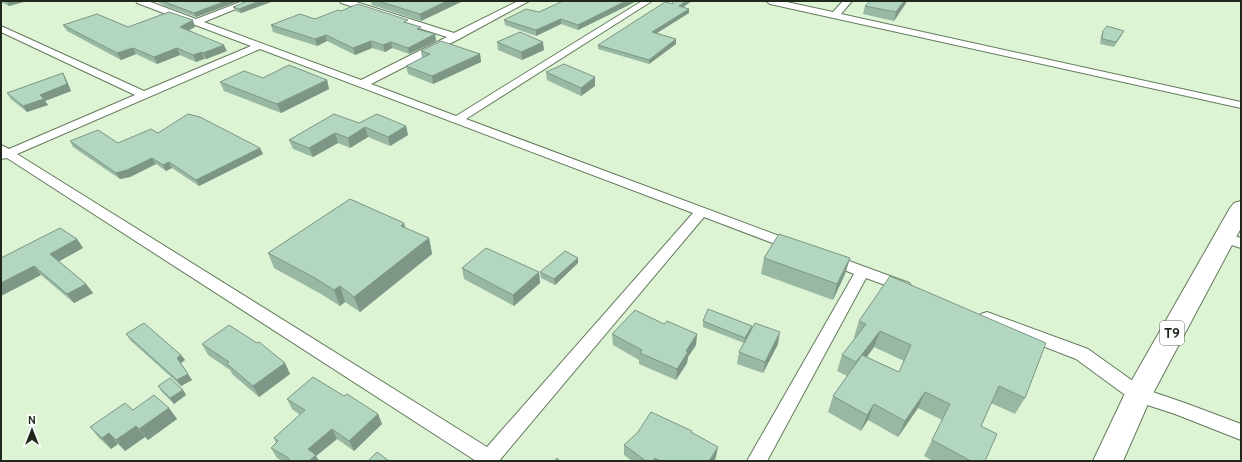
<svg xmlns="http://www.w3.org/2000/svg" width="1242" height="462" font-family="Cabin,sans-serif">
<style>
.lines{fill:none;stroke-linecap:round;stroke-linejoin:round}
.street-casing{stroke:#647a5e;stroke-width:2}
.highway-casing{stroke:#647a5e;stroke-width:2}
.street{fill:#fff;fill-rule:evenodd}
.highway{fill:#fff;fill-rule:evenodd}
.wall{fill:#99b8a4;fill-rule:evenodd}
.shaded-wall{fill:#7d9686}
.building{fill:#b2d6bf;stroke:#7d9686}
.labels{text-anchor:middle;stroke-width:3;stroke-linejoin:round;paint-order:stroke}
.shield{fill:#fff;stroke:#626860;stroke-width:1}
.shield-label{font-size:14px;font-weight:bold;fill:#1f281c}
</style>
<rect width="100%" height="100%" fill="#dcf4d4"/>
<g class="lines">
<!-- street casing -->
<g class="street-casing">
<path id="street" d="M 136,1 L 148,1 L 196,19 L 243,1 L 255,1 L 204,22 L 361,80 L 447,37 L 341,3 L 340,1 L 353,1 L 454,33 L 518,1 L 529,1 L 459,39 L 371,84 L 456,116 L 642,1 L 652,1 L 466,119 L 798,243 L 800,246 L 798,249 L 793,251 L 788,249 L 704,217 L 499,461 L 476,461 L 7,158 L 1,159 L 1,145 L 9,149 L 135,95 L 1,32 L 1,26 L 144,91 L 251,46 L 137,3 ZM 260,49 L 693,213 L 487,447 L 17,154 Z
M 766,1 L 782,1 L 833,12 L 843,1 L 852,1 L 841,14 L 1241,102 L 1241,108 L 770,4 Z
M 1224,233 L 1241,238 L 1241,248 L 1219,241 L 1217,238 L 1219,235 Z
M 830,254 L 909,283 L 912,287 L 909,291 L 904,292 L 866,278 L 767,461 L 747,461 L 854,274 L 825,262 L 823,259 L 825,256 Z
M 987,312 L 1088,349 L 1144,389 L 1185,403 L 1241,424 L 1241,440 L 1175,414 L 1132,400 L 1076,359 L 981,322 L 979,318 L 981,314 Z"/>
</g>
<!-- highway casing -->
<g class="highway-casing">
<path id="highway" d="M 1241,201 L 1241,228 L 1151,397 L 1123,461 L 1093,461 L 1128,387 L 1230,208 L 1234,203 Z"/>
</g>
<!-- street -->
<use href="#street" class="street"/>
<!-- highway -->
<use href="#highway" class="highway"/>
</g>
<!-- wall -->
<path class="wall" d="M 1,1 L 27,1 L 9,6 L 1,2 Z
M 156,1 L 239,1 L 196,17 L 165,6 Z
M 247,1 L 271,1 L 271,2 L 241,13 L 235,11 L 233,7 Z
M 371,1 L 463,1 L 421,21 L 372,5 Z
M 563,1 L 637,1 L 578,30 L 561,24 L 536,36 L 505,25 L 504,20 L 539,12 Z
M 906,3 L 894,21 L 863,14 L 865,6 Z
M 684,7 L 689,9 L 689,13 L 657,33 L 676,44 L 649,64 L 598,49 L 598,45 Z
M 341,11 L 408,23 L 421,30 L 435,34 L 436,41 L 409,54 L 392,48 L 385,52 L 372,48 L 355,55 L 327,41 L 317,46 L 273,32 L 271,25 L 315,19 Z
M 63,25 L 128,27 L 195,27 L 189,30 L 227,51 L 206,59 L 204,59 L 196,62 L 180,55 L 157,64 L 136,54 L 121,60 L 67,31 Z
M 1103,31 L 1122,35 L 1114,47 L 1100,44 L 1101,36 Z
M 497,42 L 544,50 L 522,60 L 498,50 Z
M 421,51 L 480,54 L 481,62 L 433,84 L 408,74 L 406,66 L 422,58 Z
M 546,72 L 595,77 L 595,86 L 581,96 L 547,80 Z
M 63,73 L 66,79 L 71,91 L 45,101 L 48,105 L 27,112 L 11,99 L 7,93 Z
M 263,78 L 327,80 L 329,89 L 281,113 L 224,91 L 220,82 Z
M 359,123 L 406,126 L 408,135 L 390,146 L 368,137 L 350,148 L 338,143 L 313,157 L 293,149 L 289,140 Z
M 158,133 L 260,148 L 263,154 L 199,186 L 172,168 L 166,171 L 156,164 L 130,177 L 120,179 L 73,147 L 70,141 L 118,143 Z
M 405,228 L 429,238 L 432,254 L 360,312 L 345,302 L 340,306 L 321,294 L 274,268 L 268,253 Z
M 77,239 L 83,248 L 59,261 L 86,284 L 93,293 L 74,303 L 41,275 L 1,296 L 1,258 Z
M 764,258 L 850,258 L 845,274 L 833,300 L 761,274 Z
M 578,263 L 555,285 L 541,278 L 540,272 Z
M 462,268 L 539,272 L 540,283 L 514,306 L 464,279 Z
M 703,321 L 752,329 L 778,344 L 763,373 L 737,364 L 739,352 L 744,343 L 703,327 Z
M 859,321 L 1025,398 L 1015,414 L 991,403 L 981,426 L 985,461 L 933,461 L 924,456 L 942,420 L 918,408 L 898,437 L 868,420 L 861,431 L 828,412 L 833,396 L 847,376 L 837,371 L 842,355 L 855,338 L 854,337 ZM 874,347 L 904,361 L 899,372 L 867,357 Z
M 664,324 L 697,334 L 696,345 L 688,357 L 687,363 L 676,380 L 639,364 L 639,360 L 613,345 L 612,334 Z
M 126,334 L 181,355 L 185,360 L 181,363 L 192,380 L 181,386 L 130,340 Z
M 202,344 L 285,363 L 290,374 L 259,397 L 233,375 L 230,370 L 208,355 Z
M 158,386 L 183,390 L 186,395 L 174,404 L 162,392 Z
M 344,396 L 378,414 L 382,424 L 354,451 L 337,439 L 316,456 L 319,461 L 282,461 L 277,458 L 271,448 L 276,443 L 274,438 L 300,415 L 292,409 L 287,399 Z
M 169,408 L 177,419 L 148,440 L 145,437 L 125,451 L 118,444 L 111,449 L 99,438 L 90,427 L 133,410 Z
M 692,431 L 692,433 L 716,457 L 714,461 L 632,461 L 624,455 L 624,445 Z"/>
<!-- shaded-wall -->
<path class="shaded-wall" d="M 10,1 L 27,1 L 9,6 L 7,2 Z
M 226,1 L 239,1 L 196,17 L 194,13 Z
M 260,1 L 271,1 L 271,2 L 241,13 L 239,9 Z
M 447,1 L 463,1 L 421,21 L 420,14 Z
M 626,1 L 637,1 L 578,30 L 578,25 Z
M 686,1 L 692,1 L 679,10 L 679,6 Z
M 904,1 L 906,1 L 906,3 L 894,21 L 896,12 Z
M 689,9 L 689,13 L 652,36 L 652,32 Z
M 561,19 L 561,24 L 536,36 L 536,30 Z
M 193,20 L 195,27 L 183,33 L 180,27 Z
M 435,34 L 436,41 L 409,54 L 408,48 Z
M 326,35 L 327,41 L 317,46 L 315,39 Z
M 676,39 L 676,44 L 649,64 L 649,60 Z
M 371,41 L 372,48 L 355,55 L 353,48 Z
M 391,42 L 392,48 L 385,52 L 383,45 Z
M 543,42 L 544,50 L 522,60 L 521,52 Z
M 224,45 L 227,51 L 206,59 L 203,53 Z
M 133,48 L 136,54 L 121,60 L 117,53 Z
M 177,48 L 180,55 L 157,64 L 154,57 Z
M 202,52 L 204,59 L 196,62 L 193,55 Z
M 480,54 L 481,62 L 433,84 L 432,76 Z
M 63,73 L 66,79 L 71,91 L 45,101 L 48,105 L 27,112 L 23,106 L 40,95 Z
M 595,77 L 595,86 L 581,96 L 581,88 Z
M 327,80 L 329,89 L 281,113 L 277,104 Z
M 406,126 L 408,135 L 390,146 L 388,137 Z
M 365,127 L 368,137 L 350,148 L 348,138 Z
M 335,133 L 338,143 L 313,157 L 309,148 Z
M 260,148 L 263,154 L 199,186 L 196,180 Z
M 152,158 L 156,164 L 130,177 L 120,179 L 116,173 Z
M 169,162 L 172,168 L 166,171 L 163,165 Z
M 404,223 L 408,238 L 401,226 Z
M 429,238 L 432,254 L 360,312 L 354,297 Z
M 77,239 L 83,248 L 56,263 L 50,254 Z
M 578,258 L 578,263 L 555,285 L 554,279 Z
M 850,258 L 845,274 L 833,300 L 837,284 Z
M 34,266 L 41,275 L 1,296 L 1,283 Z
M 539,272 L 540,283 L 514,306 L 513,295 Z
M 86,284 L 93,293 L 74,303 L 67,294 Z
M 340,286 L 345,302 L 340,306 L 334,290 Z
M 752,326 L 751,332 L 744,344 L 745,338 Z
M 880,331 L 874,347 L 851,378 L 856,362 Z
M 780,332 L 778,344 L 763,373 L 765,362 Z
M 697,334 L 696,345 L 688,357 L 687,363 L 676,380 L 677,369 L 686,351 Z
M 181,355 L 185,360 L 181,363 L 177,358 Z
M 285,363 L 290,374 L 259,397 L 253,386 Z
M 188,374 L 192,380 L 181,386 L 177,380 Z
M 183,390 L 186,395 L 174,404 L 170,398 Z
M 925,392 L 918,408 L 898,437 L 905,421 Z
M 874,404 L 868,420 L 861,431 L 867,415 Z
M 169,408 L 177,419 L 148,440 L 139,429 Z
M 378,414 L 382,424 L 354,451 L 349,441 Z
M 136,426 L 145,437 L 125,451 L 116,440 Z
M 332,429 L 337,439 L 316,456 L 319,461 L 309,461 L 308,449 Z
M 109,433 L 118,444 L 111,449 L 102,438 Z
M 718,447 L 716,457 L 714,461 L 709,461 Z"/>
<!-- building -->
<path class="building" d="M 162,1 L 226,1 L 194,13 Z
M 247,1 L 260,1 L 239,9 L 233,7 Z
M 378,1 L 447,1 L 420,14 Z
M 563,1 L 626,1 L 578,25 L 561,19 L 536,30 L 504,20 L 526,9 L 539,12 Z
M 673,1 L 686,1 L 679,6 L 689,9 L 652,32 L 676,39 L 649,60 L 598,45 L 665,2 L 673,4 Z
M 870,1 L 904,1 L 896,12 L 865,6 Z
M 358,4 L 408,20 L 404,22 L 421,27 L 417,29 L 435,34 L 408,48 L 391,42 L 383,45 L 371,41 L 353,48 L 326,35 L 315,39 L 271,25 L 300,14 L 315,19 L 338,10 L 341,11 Z
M 169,12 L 193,20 L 180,27 L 224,45 L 203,53 L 202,52 L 193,55 L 177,48 L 154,57 L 133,48 L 117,53 L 63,25 L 97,14 L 128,27 Z
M 1107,26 L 1124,31 L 1116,42 L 1102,39 L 1103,31 Z
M 520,32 L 543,42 L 521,52 L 497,42 Z
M 441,41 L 480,54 L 432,76 L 406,66 L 430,54 L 421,51 Z
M 564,64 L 595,77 L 581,88 L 546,72 Z
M 289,65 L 327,80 L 277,104 L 220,82 L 244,71 L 263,78 Z
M 63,73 L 67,84 L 40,95 L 44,99 L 23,106 L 7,93 Z
M 188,114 L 200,117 L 260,148 L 196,180 L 169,162 L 163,165 L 152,158 L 127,170 L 116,173 L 70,141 L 98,130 L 118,143 L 151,129 L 158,133 Z
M 334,114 L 359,123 L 377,114 L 406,126 L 388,137 L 365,127 L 348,138 L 335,133 L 309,148 L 289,140 Z
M 350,199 L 404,223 L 401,226 L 429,238 L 354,297 L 340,286 L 334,290 L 315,278 L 268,253 Z
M 60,228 L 77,239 L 50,254 L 86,284 L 67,294 L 34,266 L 1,283 L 1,258 Z
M 779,234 L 850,258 L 837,284 L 764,258 Z
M 486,248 L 539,272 L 513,295 L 462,268 Z
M 565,251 L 578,258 L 554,279 L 540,272 Z
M 890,276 L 1046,343 L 1025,398 L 999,386 L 981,426 L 997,434 L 985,461 L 971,461 L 932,440 L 950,404 L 925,392 L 905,421 L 874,404 L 867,415 L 833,396 L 862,355 L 899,372 L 911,345 L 880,331 L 856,362 L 842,355 L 866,324 L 859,321 Z
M 708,309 L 752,326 L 745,338 L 703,321 Z
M 635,310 L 664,324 L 667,321 L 697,334 L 686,351 L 688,352 L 677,369 L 640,353 L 642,350 L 612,334 Z
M 144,323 L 181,355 L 177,358 L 188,374 L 177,380 L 126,334 Z
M 755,323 L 780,332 L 765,362 L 739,352 Z
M 229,325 L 257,343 L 259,342 L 285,363 L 253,386 L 227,364 L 229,362 L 202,344 Z
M 313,377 L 344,396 L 347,394 L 378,414 L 349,441 L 332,429 L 308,449 L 316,455 L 309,461 L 291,461 L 287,457 L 271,448 L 278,441 L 274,438 L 305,410 L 287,399 Z
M 170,378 L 183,390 L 170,398 L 158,386 Z
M 154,395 L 169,408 L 139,429 L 136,426 L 116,440 L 109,433 L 102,438 L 90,427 L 125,403 L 133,410 Z
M 651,412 L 692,431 L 691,432 L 718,447 L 709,461 L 660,461 L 655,458 L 652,461 L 646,461 L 624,445 L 638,432 Z
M 377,452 L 389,461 L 368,461 Z
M 557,458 L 560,461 L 554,461 Z"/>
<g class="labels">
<!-- shield labels -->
<rect class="shield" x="1160" y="321" width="24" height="24" rx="3"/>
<g class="shield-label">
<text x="1172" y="338">T9</text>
</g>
</g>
<!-- border -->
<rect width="1242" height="462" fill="none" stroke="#1f281c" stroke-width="4"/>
<!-- north arrow -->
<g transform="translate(32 430)" stroke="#ffffff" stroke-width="3" paint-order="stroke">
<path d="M0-3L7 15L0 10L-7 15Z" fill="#1f281c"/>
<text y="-6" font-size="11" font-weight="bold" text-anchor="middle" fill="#1f281c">N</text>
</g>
</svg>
